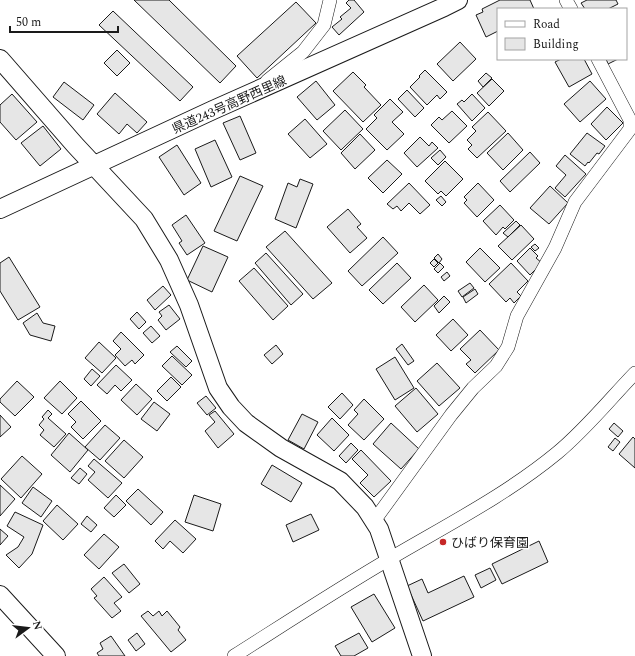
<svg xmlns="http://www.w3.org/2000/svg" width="635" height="656" font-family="Spectral,'Noto Sans JP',serif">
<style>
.building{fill:#e6e6e6;stroke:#1a1a1a}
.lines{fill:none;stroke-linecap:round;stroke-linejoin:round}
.street-casing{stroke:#1a1a1a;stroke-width:14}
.secondary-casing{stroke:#1a1a1a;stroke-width:20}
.street{stroke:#fff;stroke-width:13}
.secondary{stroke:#fff;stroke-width:18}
.poi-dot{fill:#c62828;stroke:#fff;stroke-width:1.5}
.labels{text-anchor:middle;stroke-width:3;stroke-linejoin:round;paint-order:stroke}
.street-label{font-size:13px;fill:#1a1a1a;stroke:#fff}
.poi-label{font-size:13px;fill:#1a1a1a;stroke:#fff;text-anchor:start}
</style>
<rect width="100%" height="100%" fill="#fff"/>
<!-- building -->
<path class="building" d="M 134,0 L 169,0 L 236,66 L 220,83 Z
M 349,0 L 354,0 L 364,12 L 339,35 L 332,27 L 342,19 L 340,17 L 351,8 L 346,3 Z
M 500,0 L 530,0 L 534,9 L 498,9 L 498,31 L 486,37 L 476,15 L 483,12 L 482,9 Z
M 587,0 L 616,0 L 618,4 L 608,9 L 585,9 L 581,3 Z
M 296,2 L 316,23 L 257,78 L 237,56 Z
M 113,11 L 193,87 L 180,101 L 99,25 Z
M 460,42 L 476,59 L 453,81 L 437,64 Z
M 117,50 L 130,63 L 117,76 L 104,63 Z
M 561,59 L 584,59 L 592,74 L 569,87 L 555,62 Z
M 606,59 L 618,59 L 608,64 Z
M 425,70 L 447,92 L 440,99 L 437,95 L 427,105 L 410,87 L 420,77 L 419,76 Z
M 353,72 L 366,85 L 364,87 L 381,105 L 363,122 L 333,91 Z
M 486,73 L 492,78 L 483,87 L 478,81 Z
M 492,79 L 504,91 L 489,106 L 477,93 Z
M 316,81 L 335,105 L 317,120 L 297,97 Z
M 590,81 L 606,99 L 580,122 L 564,104 Z
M 64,82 L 94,105 L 83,120 L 53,97 Z
M 407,90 L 424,108 L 415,117 L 398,99 Z
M 115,93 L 147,122 L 137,133 L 127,124 L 119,134 L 97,114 Z
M 12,94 L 37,122 L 16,140 L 0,122 L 0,105 Z
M 472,94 L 485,108 L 472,121 L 457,104 L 462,100 L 464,102 Z
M 390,99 L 403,112 L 392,122 L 404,134 L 387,150 L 366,129 L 377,118 L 374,115 Z
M 607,107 L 623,123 L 606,140 L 591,124 Z
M 345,110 L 363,129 L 341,150 L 323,131 Z
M 452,111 L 467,126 L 449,143 L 431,125 L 439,117 L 442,120 Z
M 488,112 L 506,131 L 477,158 L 468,149 L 472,145 L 467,140 L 476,131 L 472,127 Z
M 240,116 L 256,153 L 240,160 L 223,123 Z
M 305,119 L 327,144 L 310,158 L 288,134 Z
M 43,126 L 61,149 L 40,166 L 21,143 Z
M 508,133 L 523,150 L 503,170 L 487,153 Z
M 587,133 L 605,146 L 599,154 L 597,153 L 589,163 L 588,162 L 585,166 L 570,154 Z
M 360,134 L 375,150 L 355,169 L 341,153 Z
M 420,137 L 429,146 L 432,142 L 438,148 L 417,167 L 404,153 Z
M 215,140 L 232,177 L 211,187 L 195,149 Z
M 177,145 L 201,183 L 184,195 L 159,157 Z
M 440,150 L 446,157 L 438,165 L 431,158 Z
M 530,152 L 540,163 L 510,192 L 500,181 Z
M 565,155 L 586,174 L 565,197 L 555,188 L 566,175 L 556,166 Z
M 387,160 L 402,174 L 383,193 L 368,178 Z
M 445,161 L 463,179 L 446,196 L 441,191 L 438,194 L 425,181 Z
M 240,176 L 263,186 L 237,241 L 214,231 Z
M 300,179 L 313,184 L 296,228 L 275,219 L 288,183 L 297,187 Z
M 409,183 L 430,205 L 420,214 L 409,203 L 401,211 L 397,206 L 393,209 L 387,204 Z
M 478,183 L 494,200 L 477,217 L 464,203 L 467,200 L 464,197 Z
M 550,186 L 568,203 L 549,224 L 530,208 Z
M 441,196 L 446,202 L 442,206 L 436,200 Z
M 500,205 L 514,220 L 505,229 L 503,227 L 496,235 L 483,221 Z
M 348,209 L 361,224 L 357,227 L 367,238 L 350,253 L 327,227 Z
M 186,215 L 205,243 L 187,255 L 179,243 L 182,241 L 172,225 Z
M 516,221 L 520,225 L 508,237 L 503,233 Z
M 521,225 L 534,239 L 512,260 L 498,246 Z
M 285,231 L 332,283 L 313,299 L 266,247 Z
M 383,237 L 398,253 L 362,286 L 348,271 Z
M 535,244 L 539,248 L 535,251 L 531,247 Z
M 203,246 L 228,257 L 212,292 L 187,280 Z
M 480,248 L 500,268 L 485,282 L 466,262 Z
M 530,248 L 538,256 L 536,258 L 542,263 L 530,275 L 517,261 Z
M 266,253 L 303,294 L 291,305 L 255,263 Z
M 438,254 L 442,259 L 439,263 L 434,258 Z
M 9,257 L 40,307 L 18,320 L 0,291 L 0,263 Z
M 434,259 L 438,263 L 434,267 L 430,263 Z
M 397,263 L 411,278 L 383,304 L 369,290 Z
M 440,263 L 444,267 L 438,273 L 434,269 Z
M 511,263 L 528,281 L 517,292 L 521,296 L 514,303 L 510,298 L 506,302 L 489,284 Z
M 254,268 L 288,306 L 273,320 L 239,281 Z
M 447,272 L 450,276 L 444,281 L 441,277 Z
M 470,283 L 474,288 L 462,297 L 458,291 Z
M 424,285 L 438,300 L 415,322 L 401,307 Z
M 163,286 L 171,295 L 155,310 L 147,300 Z
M 475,289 L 478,294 L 466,303 L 463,297 Z
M 444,296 L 450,302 L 439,313 L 434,306 Z
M 169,305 L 180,319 L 166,330 L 158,320 L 162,316 L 159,312 Z
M 137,312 L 146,322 L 139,329 L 130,319 Z
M 37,313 L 43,323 L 55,326 L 51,341 L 30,335 L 23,323 Z
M 453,319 L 468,335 L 451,351 L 436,335 Z
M 151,326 L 160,336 L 152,343 L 143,333 Z
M 480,330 L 499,350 L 475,373 L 466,364 L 471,360 L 460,349 Z
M 121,332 L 144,355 L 135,364 L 132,360 L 125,366 L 115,355 L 121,349 L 113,341 Z
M 99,342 L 116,358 L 102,373 L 85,358 Z
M 402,344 L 414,361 L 408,365 L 396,349 Z
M 276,345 L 283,354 L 272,364 L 264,355 Z
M 177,346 L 192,361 L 186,367 L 170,352 Z
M 172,356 L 192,375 L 182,385 L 162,366 Z
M 395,357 L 414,388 L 395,400 L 376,369 Z
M 437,363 L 460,388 L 439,406 L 417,381 Z
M 116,365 L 132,380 L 121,391 L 115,385 L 107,394 L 97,385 Z
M 92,369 L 100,376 L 91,386 L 84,379 Z
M 171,377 L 181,387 L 167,401 L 157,391 Z
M 17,381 L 34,397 L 15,416 L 0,402 L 0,399 Z
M 60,381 L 77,398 L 62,414 L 44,398 Z
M 136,384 L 152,399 L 137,415 L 121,400 Z
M 416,388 L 438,414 L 417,432 L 395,406 Z
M 342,393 L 353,405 L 340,419 L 328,407 Z
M 206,396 L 216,408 L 207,415 L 197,403 Z
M 364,399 L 384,419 L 364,440 L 348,425 L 358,414 L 354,410 Z
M 81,401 L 101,421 L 83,439 L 71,427 L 76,422 L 68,414 Z
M 154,402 L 170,414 L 157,431 L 141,419 Z
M 48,410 L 52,414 L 48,418 L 66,434 L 54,447 L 40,435 L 44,430 L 39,425 L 44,419 L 42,417 Z
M 215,411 L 234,434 L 218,448 L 205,431 L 215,422 L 209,415 Z
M 302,414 L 318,422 L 304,449 L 288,440 Z
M 0,415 L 11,427 L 0,437 Z
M 332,418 L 349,435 L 334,451 L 317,435 Z
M 391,423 L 419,449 L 401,469 L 373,444 Z
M 614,423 L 623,431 L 618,437 L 609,429 Z
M 105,425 L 120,438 L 100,460 L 85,447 Z
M 69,433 L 88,450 L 70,472 L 51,455 Z
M 633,437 L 635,439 L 635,468 L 619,454 Z
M 615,438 L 620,442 L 613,451 L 608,447 Z
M 124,440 L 143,457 L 124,478 L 105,461 Z
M 351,443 L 358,450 L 346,463 L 339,456 Z
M 361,450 L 391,481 L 374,497 L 360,483 L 368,475 L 352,459 Z
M 22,456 L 42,474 L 21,498 L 1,479 Z
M 94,459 L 122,483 L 108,498 L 88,480 L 95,472 L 88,466 Z
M 272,465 L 302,483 L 291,502 L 261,484 Z
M 80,468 L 87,474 L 79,484 L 71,478 Z
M 0,485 L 15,499 L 0,516 Z
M 33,487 L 52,501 L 41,517 L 22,503 Z
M 138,489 L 163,512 L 151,525 L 126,501 Z
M 116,495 L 126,505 L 114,517 L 104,508 Z
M 194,495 L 221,504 L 213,531 L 185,522 Z
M 57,505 L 78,524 L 63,540 L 43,521 Z
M 15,512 L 43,525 L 32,554 L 19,568 L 6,555 L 18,547 L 24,537 L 7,526 Z
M 311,514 L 319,530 L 293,542 L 286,525 Z
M 87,516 L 97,525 L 91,532 L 81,524 Z
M 175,520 L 196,539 L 183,553 L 170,541 L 163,549 L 155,541 Z
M 0,529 L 8,536 L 0,545 Z
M 104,534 L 119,547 L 99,569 L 84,555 Z
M 539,541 L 548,562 L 502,584 L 492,564 Z
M 124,564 L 140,584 L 129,593 L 112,573 Z
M 490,568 L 496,580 L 481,588 L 475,575 Z
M 464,576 L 474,597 L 423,621 L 407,586 L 422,579 L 428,593 Z
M 104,577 L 122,597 L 114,603 L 121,611 L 112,618 L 94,598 L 97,596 L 91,589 Z
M 374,594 L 395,628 L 372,642 L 351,607 Z
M 148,611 L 153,616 L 159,611 L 162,616 L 167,611 L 180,627 L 178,630 L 186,640 L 171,652 L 141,616 Z
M 137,633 L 145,644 L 136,651 L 128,640 Z
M 359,633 L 368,648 L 354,656 L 341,656 L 335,646 Z
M 111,636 L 125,656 L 99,656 L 97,653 L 103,649 L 100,643 Z"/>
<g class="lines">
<!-- street casing -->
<g class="street-casing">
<path id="street" d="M 566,0 L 571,9
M 267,81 L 303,52 L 324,25 L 330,0
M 374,521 L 451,415 L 473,388 L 496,366 L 508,347 L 517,316 L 555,248 L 575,202 L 630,129 L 630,120 L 598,59
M 234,656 C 286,623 338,589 391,558 C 447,525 506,495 557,453 C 586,429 609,400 635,373"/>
</g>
<!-- secondary casing -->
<g class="secondary-casing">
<path id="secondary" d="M 0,59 L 75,145 L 144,219 L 169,260 L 189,305 L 218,388 L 231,407 L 246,423 L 281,448 L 340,481 L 365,507 L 379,529 L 422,656
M 0,209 L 213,110 L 444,7 L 458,0
M 0,595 L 56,656"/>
</g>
<!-- street -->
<use href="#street" class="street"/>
<!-- secondary -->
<use href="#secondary" class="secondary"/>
</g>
<!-- markers -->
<circle class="poi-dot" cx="443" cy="542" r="4"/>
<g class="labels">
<!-- street labels -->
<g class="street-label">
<text transform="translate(229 104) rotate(-24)" y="5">県道243号高野西里線</text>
</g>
<!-- poi labels -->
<g class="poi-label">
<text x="451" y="547">ひばり保育園</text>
</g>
</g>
<!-- legend -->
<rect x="497" y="8" width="130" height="52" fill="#ffffff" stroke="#a3a3a3"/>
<rect x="505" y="21" width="20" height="6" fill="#ffffff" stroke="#a3a3a3"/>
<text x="533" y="28" font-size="12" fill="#1a1a1a">Road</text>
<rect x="505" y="38" width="20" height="12" fill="#e6e6e6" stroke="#a3a3a3"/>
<text x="533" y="48" font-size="12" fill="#1a1a1a">Building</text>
<!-- north arrow -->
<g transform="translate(28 628) rotate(75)" stroke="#ffffff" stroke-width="3" paint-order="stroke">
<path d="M0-3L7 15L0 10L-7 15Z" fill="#1a1a1a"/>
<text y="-6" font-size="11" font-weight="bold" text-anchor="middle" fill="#1a1a1a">N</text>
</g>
<!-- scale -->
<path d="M10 26v6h108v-6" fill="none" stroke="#1a1a1a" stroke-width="2"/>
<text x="16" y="26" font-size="12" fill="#1a1a1a" stroke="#ffffff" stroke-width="3" paint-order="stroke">50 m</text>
</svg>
